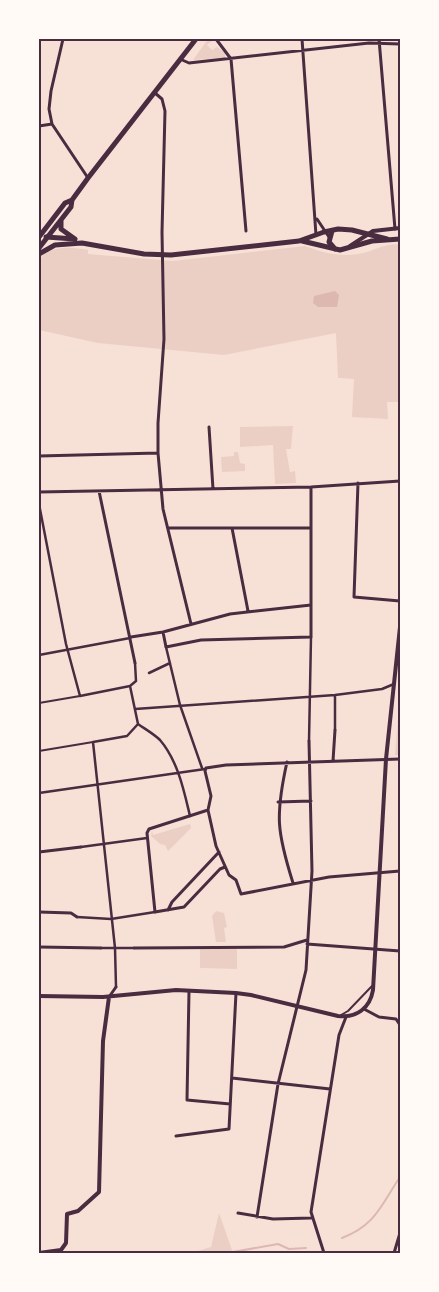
<svg xmlns="http://www.w3.org/2000/svg" width="439" height="1292" font-family="'Libre Baskerville',serif">
<style>
.green{fill:#ebcfc5}
.water{fill:#dcb8b0}
.lines{fill:none;stroke-linecap:round;stroke-linejoin:round}
.stream{stroke:#dcb8b0;stroke-width:2}
.service{stroke:#4a2c40;stroke-width:2}
.pedestrian{stroke:#4a2c40;stroke-width:2.5}
.minor{stroke:#4a2c40;stroke-width:3}
.tertiary{stroke:#4a2c40;stroke-width:4}
.primary{stroke:#4a2c40;stroke-width:5}
.neatline{fill:none;stroke:#4a2c40;stroke-width:2}
</style>
<rect width="100%" height="100%" fill="#f7e1d7"/>
<!-- green -->
<path class="green" d="M 208,39 L 212,41 L 207,45 L 212,50 L 217,47 L 225,53 L 225,58 L 193,60 Z
M 400,244 L 400,402 L 387,402 L 388,419 L 352,417 L 354,379 L 338,378 L 336,333 L 224,355 L 98,343 L 39,330 L 39,259 C 52,245 70,247 88,250 L 88,254 L 173,261 L 305,246 C 325,254 348,259 370,251 C 384,246 384,245 400,244 Z
M 293,426 L 291,449 L 286,449 L 290,472 L 295,471 L 296,483 L 275,484 L 273,445 L 240,447 L 240,427 Z
M 234,452 L 238,452 L 240,463 L 245,464 L 245,471 L 222,472 L 221,457 L 234,456 Z
M 400,695 L 400,755 L 395,755 Z
M 190,824 L 191,828 L 168,851 L 165,845 L 160,844 L 151,836 L 152,830 L 153,835 Z
M 216,911 L 224,913 L 227,927 L 224,928 L 226,942 L 216,942 L 212,916 Z
M 200,949 L 237,949 L 237,969 L 200,968 Z
M 219,1213 L 233,1253 L 191,1253 L 211,1247 Z"/>
<!-- water -->
<path class="water" d="M 335,291 L 339,295 L 337,307 L 318,307 L 313,303 L 314,296 Z"/>
<g class="lines">
<!-- stream -->
<path class="stream" d="M 342,1238 C 376,1225 381,1205 400,1177
M 227,1253 L 278,1244 L 289,1249 L 306,1248"/>
<!-- service -->
<path class="service" d="M 39,703 L 80,696
M 39,751 L 93,742
M 341,1015 L 348,1011 L 372,986"/>
<!-- pedestrian -->
<path class="pedestrian" d="M 39,504 L 66,644 L 80,696 L 130,686 L 136,681 L 135,663
M 166,647 L 180,705 L 202,768
M 39,655 L 130,638
M 149,673 L 170,663
M 135,709 L 335,695 L 382,689 L 394,684
M 138,724 C 145,729 154,734 160,740 C 178,761 184,791 190,816
M 335,730 L 335,695
M 309,741 L 311,637
M 39,793 L 205,769
M 81,847 L 147,838
M 77,917 L 111,919 L 155,912
M 101,948 L 134,948
M 116,987 L 115,948 L 93,742 L 127,736 L 138,724 L 130,686"/>
<!-- minor -->
<path class="minor" d="M 63,39 L 51,91 L 49,109 L 52,124 L 88,178
M 216,39 L 231,59 L 246,231
M 302,39 L 316,235
M 379,39 L 395,229
M 180,59 L 189,63 L 369,43 L 400,44
M 155,93 L 162,99 L 165,111 L 162,232 L 164,339 L 158,423 L 158,453 L 163,509 L 191,624
M 39,126 L 52,124
M 317,219 L 329,237
M 209,427 L 213,489
M 39,456 L 158,453
M 358,483 L 354,597 L 400,601
M 99,491 L 135,663
M 39,492 L 311,487 L 400,481
M 168,528 L 311,528
M 232,528 L 248,611
M 163,632 L 166,647 L 201,640 L 311,637 L 311,487
M 131,637 L 163,632 L 230,614 L 311,605
M 400,759 L 226,765 L 206,768 L 205,771 L 211,796 L 208,810 L 216,846 L 229,875 L 236,880 L 241,894 L 329,877 L 400,871
M 333,761 L 335,730
M 287,762 C 275,816 277,832 293,883
M 278,802 L 311,801
M 208,810 L 149,829 L 147,833 L 155,912 L 184,907 L 220,869 L 225,867
M 39,852 L 81,847
M 168,910 L 172,902 L 219,852
M 39,912 L 71,913 L 77,917
M 307,944 L 400,951
M 39,947 L 101,948
M 134,948 L 284,947 L 307,940
M 189,991 L 187,1100 L 230,1104
M 109,997 L 116,987
M 364,1009 L 379,1017 L 396,1019 L 400,1025
M 232,1078 L 330,1089
M 176,1136 L 229,1129 L 236,993
M 238,1213 L 273,1219 L 311,1218
M 257,1217 L 278,1084 L 306,970 L 312,871 L 309,741
M 324,1253 L 311,1212 L 339,1035 L 346,1017
M 394,1253 L 400,1233"/>
<!-- tertiary -->
<path class="tertiary" d="M 350,246 L 373,231 L 400,228
M 39,996 L 103,997 L 176,990 L 236,993 L 251,995 L 338,1016 C 357,1018 370,1008 373,990 L 386,759 L 400,627
M 39,1253 L 61,1250 L 66,1243 L 67,1214 L 78,1211 L 99,1192 L 103,1041 L 109,997"/>
<!-- primary -->
<path class="primary" d="M 61,220 L 61,229 L 75,239
M 332,231 L 329,242 L 335,249
M 39,237 L 65,203 L 72,200
M 46,237 L 75,239
M 302,241 L 340,250 L 372,241 L 400,239
M 39,248 L 71,207 L 72,200 L 88,178 L 196,39
M 39,254 L 55,245 L 82,243 L 144,254 L 171,255 L 299,241 L 324,232 L 338,229 L 352,230 L 387,239"/>
</g>
<!-- border -->
<rect width="439" height="1292" fill="none" stroke="#fffaf5" stroke-width="80"/>
<rect x="40" y="40" width="359" height="1212" class="neatline"/>
</svg>
